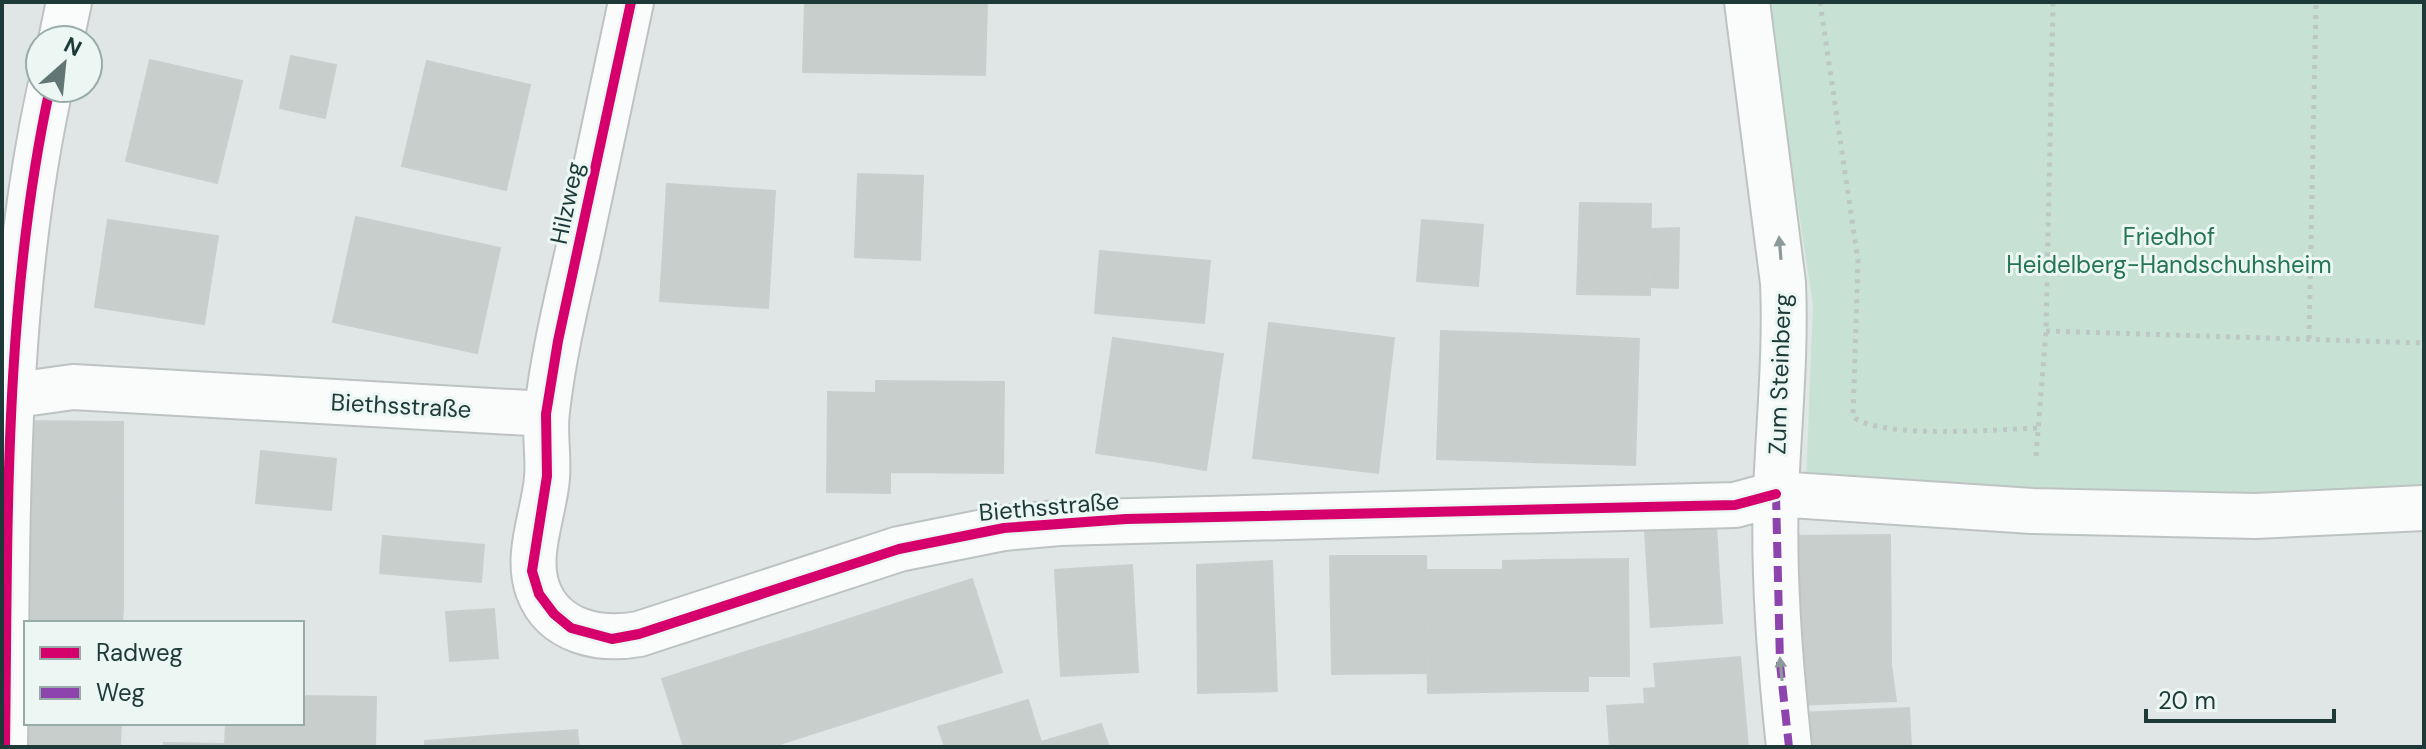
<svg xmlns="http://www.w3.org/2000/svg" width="2426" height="749" font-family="'DM Sans',sans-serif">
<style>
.green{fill:#c7e2d5}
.building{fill:#c7cecc;stroke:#c8cfce;stroke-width:2}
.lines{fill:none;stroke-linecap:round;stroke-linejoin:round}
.minor-casing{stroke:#bdc3c2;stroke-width:48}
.path{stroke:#bdc8c6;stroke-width:5;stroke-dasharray:4 6;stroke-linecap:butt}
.minor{stroke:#fafbfb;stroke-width:44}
.quiet{stroke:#8e44ad;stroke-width:8;stroke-dasharray:16 8;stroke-linecap:butt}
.cycleway-casing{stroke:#ecf7f4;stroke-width:15}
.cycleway{stroke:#d6006c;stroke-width:10}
.oneway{fill:#8c9a9a}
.labels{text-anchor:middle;stroke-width:6;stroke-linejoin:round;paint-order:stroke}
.street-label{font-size:24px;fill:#1d3a39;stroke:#ecf7f4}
.park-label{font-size:24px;fill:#247455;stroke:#ecf7f4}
</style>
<rect width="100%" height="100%" fill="#e0e6e5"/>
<!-- green -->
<path class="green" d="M 1767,2 L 2424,2 L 2424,494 L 2237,501 L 1806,481 L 1813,305 Z"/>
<!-- building -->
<path class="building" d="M 805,2 L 987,2 L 985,75 L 803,72 Z
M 291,56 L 336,65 L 325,118 L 280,108 Z
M 150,60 L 242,81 L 217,183 L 126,161 Z
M 427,61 L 530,85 L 506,190 L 402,166 Z
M 858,174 L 923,176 L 920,260 L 855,257 Z
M 667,184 L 775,191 L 768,308 L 660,301 Z
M 1580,203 L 1651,204 L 1650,295 L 1577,294 Z
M 356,217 L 500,248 L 477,353 L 333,322 Z
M 108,220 L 218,236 L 204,324 L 95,307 Z
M 1422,220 L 1483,225 L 1478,286 L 1417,281 Z
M 1679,228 L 1678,288 L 1649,287 L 1651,229 Z
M 1100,251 L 1210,261 L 1204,323 L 1095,313 Z
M 1269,323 L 1394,338 L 1378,473 L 1253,458 Z
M 1441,331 L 1535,334 L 1530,462 L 1437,459 Z
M 1535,334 L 1639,339 L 1635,465 L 1530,462 Z
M 1113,338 L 1169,346 L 1153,461 L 1096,453 Z
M 1169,346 L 1223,354 L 1206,470 L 1153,461 Z
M 876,381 L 1004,382 L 1003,473 L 890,472 L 890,493 L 827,492 L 828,392 L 876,393 Z
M 28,421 L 123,422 L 123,500 L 28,500 Z
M 261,451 L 336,459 L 331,510 L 256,503 Z
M 28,500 L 123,500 L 123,609 L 26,607 Z
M 1716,526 L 1722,623 L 1651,627 L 1645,531 Z
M 1890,535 L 1891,664 L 1790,664 L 1788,536 Z
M 383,536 L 484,545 L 481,582 L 380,573 Z
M 1330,556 L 1426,556 L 1428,673 L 1332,674 Z
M 1628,559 L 1629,676 L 1588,676 L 1588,691 L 1542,691 L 1540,560 Z
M 1540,560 L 1542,691 L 1428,693 L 1426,570 L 1503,570 L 1503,561 Z
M 1272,561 L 1277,691 L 1198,693 L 1197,565 Z
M 1132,565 L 1138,672 L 1061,676 L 1055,570 Z
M 972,579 L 1002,672 L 922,698 L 892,605 Z
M 892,605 L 922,698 L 855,720 L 825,627 Z
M 26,607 L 123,609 L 122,623 L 26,623 Z
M 494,609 L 498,658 L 450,661 L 446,612 Z
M 825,627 L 855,720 L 792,740 L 761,647 Z
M 761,647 L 792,740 L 771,747 L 684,747 L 662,679 Z
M 1740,657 L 1748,747 L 1610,747 L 1607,706 L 1645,704 L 1644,689 L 1656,688 L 1654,664 Z
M 1790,664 L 1891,664 L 1896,701 L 1795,705 Z
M 302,696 L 376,697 L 375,747 L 164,747 L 164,743 L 225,744 L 226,723 L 302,723 Z
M 1028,700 L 1041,742 L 1101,724 L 1109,747 L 945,747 L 938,727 Z
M 1909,708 L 1911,747 L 1801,747 L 1799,713 Z
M 26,723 L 121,723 L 120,747 L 23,747 Z
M 577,730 L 579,747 L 502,747 L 501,735 Z
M 501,735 L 502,747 L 425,747 L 425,741 Z"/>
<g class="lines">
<!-- minor casing -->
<g class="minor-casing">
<path id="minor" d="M 631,2 C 613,85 595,168 578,251 C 566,304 553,357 547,411 C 544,433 549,456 547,478 C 544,514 525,555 538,590 C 554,633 601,641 639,634 L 899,549 L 1004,528 L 1059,523 L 1735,505 L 1776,494 L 2032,511 L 2255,516 L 2424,508
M 1747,2 L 1783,283 C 1786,352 1779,421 1776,491 C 1773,576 1780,662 1789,747
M 61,40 L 69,2
M 2,397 L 73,387 L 546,414
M 5,747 C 8,527 3,304 50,88"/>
</g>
<!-- path -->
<path class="path" d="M 1820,2 L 1858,261 L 1853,417 C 1886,440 1997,429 2041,428
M 2046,331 L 2424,343
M 2309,339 L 2316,2
M 2036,456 L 2046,331 L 2053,2"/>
<!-- minor -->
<use href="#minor" class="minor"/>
<!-- quiet -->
<path class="quiet" d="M 1776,494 L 1780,664 L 1789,747"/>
<!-- cycleway casing -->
<g class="cycleway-casing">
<path id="cycleway" d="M 631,2 L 558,341 L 546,414 L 547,476 L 532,571 L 539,594 L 554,614 L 571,628 L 612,639 L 639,634 L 899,549 L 1004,528 L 1126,519 L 1735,505 L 1776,494
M 5,747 C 8,527 3,304 50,88"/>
</g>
<!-- cycleway -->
<use href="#cycleway" class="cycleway"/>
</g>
<!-- one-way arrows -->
<defs><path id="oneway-solid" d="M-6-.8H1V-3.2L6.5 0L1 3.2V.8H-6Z" transform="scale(2)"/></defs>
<g class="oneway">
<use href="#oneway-solid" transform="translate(1780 248) rotate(-95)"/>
<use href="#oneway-solid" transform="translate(1781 669) rotate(-95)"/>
</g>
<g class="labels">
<!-- street labels -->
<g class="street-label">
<text transform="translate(567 203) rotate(-78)" y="8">Hilzweg</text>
<text transform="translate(1780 374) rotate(-88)" y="8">Zum Steinberg</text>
<text transform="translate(401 406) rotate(3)" y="8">Biethsstraße</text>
<text transform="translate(1049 507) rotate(-5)" y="8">Biethsstraße</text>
</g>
<!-- park labels -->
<g class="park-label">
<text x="2169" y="245">Friedhof<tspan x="2169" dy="28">Heidelberg-Handschuhsheim</tspan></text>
</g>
</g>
<!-- border -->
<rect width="2426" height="749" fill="none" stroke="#1d3a39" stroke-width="8"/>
<!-- legend -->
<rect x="24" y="621" width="280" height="104" fill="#ecf7f4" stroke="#99aba9" stroke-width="2"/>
<rect x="40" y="647" width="40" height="12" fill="#d6006c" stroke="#99aba9" stroke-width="2"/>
<text x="96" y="661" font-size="24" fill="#1d3a39">Radweg</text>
<rect x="40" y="687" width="40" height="12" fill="#8e44ad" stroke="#99aba9" stroke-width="2"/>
<text x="96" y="701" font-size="24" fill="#1d3a39">Weg</text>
<!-- north arrow -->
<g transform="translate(64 64) rotate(27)"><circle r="38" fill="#ecf7f4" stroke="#99aba9" stroke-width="2"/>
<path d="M0-6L14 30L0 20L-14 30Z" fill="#617675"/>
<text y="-12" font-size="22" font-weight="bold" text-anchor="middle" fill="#1d3a39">N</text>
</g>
<!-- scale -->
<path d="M2146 709v12h188v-12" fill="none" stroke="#1d3a39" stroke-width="4"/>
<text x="2158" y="709" font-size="24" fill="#1d3a39" stroke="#ecf7f4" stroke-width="6" paint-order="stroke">20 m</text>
</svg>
